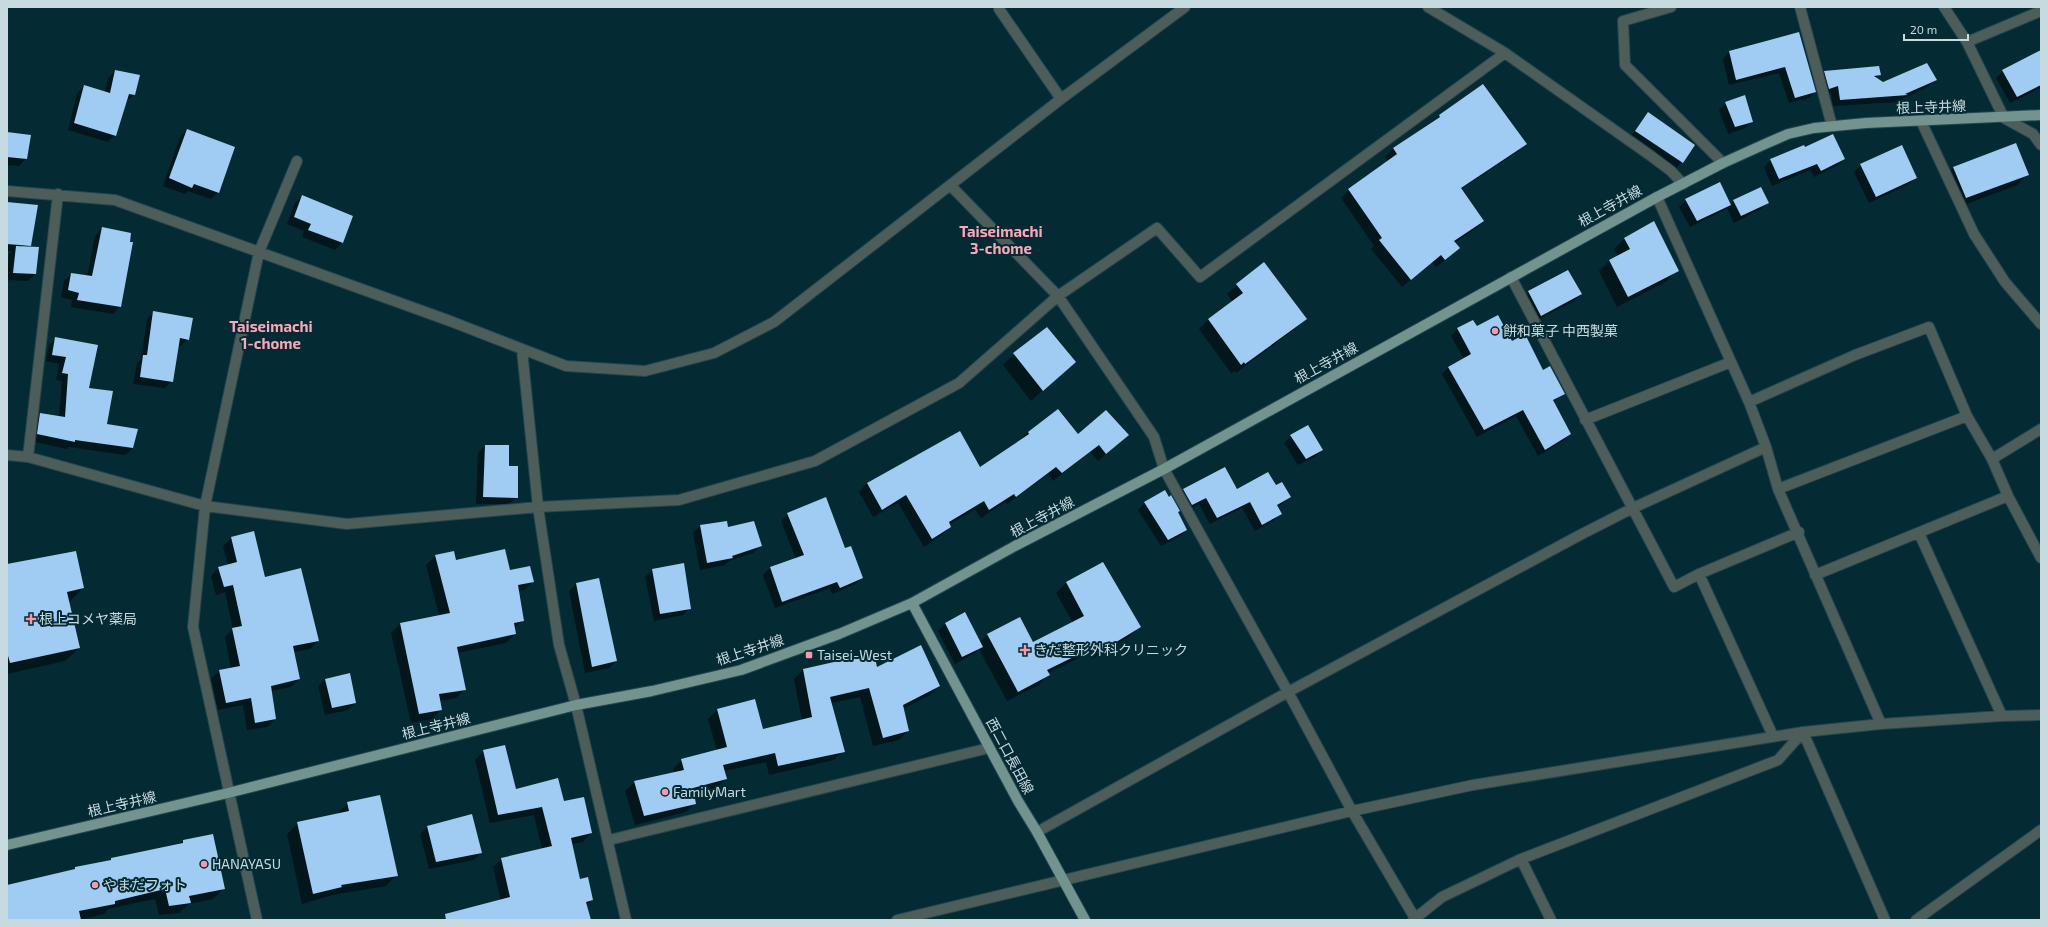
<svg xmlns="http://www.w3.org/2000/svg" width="2048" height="927" font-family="'Exo 2','Noto Sans JP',sans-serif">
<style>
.shadow{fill:#0007;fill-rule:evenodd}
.building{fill:#a0cbf2}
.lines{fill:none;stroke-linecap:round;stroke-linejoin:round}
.minor-casing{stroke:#23464f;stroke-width:12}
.major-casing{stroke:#23464f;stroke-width:12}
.minor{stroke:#4d5d5a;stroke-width:10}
.major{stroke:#73938f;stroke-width:10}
.poi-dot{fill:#f39aac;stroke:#042a33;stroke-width:1.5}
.labels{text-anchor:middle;stroke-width:4;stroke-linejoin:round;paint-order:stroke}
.street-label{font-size:14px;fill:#c7dadf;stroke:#042a33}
.poi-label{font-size:14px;fill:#c7dadf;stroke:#042a33;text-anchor:start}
.neighbourhood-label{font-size:15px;font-weight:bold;fill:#faa7b7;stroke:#042a33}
</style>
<rect width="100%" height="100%" fill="#042a33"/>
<!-- shadow -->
<path class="shadow" d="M 1798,33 L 1815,92 L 1809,98 L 1789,103 L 1779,73 L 1729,85 L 1723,59 L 1729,52 Z
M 2041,51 L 2041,88 L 2010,103 L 1996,78 L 2003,71 Z
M 115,71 L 134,95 L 126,101 L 115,135 L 108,142 L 68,130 L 77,93 L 84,86 L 105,92 L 108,78 Z
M 1824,72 L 1880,74 L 1875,78 L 1883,83 L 1935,80 L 1928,87 L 1904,98 L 1899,102 L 1833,106 L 1831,93 L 1822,95 L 1817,79 Z
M 1483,86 L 1525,144 L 1517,152 L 1461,189 L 1483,221 L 1474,230 L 1454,243 L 1458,248 L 1450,256 L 1436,267 L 1432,262 L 1402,287 L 1371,249 L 1374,246 L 1341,198 L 1349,190 L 1388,162 L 1385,157 L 1393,149 Z
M 1726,103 L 1752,121 L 1745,128 L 1728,134 L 1719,110 Z
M 1648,114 L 1682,162 L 1675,169 L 1629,138 Z
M 187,130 L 218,192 L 211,199 L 188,191 L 185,194 L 163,186 L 180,137 Z
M 7,133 L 30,136 L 26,159 L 19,166 L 7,165 Z
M 1804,148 L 1844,159 L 1837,166 L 1814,177 L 1810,170 L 1772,186 L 1764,167 L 1771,160 Z
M 1861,165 L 1915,178 L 1908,185 L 1869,203 L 1854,172 Z
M 1954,167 L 2028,174 L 2017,185 L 1956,208 L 1943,178 Z
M 302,196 L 342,243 L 335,250 L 302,237 L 304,231 L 287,224 L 295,203 Z
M 1686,200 L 1730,205 L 1734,201 L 1768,202 L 1761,209 L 1734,223 L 1727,208 L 1723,211 L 1690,227 L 1679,207 Z
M 7,203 L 30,245 L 27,248 L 35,274 L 28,281 L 7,280 L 9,254 L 12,251 L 7,251 Z
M 102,228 L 132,243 L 120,307 L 113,314 L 71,307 L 72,300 L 61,297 L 64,281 L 71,274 L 87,277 L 95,236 Z
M 1625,238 L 1677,270 L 1667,281 L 1617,307 L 1599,271 L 1609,261 L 1618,256 L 1614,249 Z
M 1264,263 L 1305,319 L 1296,328 L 1236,373 L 1235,371 L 1231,373 L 1199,329 L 1209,319 L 1233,302 L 1227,294 Z
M 1529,292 L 1581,294 L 1574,301 L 1534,322 L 1522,299 Z
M 154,312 L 188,339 L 181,346 L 178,346 L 172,381 L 165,388 L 133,384 L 137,363 L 141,359 L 147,319 Z
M 1473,321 L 1476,328 L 1511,342 L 1564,393 L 1553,402 L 1570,434 L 1563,441 L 1538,456 L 1516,416 L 1477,437 L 1442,374 L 1449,367 L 1464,359 L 1451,336 L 1458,329 Z
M 56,338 L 106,425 L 137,430 L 133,448 L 125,455 L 69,447 L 67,449 L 31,441 L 33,421 L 40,414 L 59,417 L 62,381 L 56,380 L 59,364 L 46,361 L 49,345 Z
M 1014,354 L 1074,362 L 1031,401 L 1003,365 Z
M 1028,432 L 1078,435 L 1119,443 L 1098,461 L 1090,452 L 1053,481 L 1048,474 L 1007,504 L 1005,502 L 981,518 L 975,509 L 949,525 L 950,526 L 942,535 L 924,547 L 898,503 L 873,517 L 859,492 L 867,483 L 980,469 L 1020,440 Z
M 1291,436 L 1322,450 L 1315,457 L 1298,465 L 1284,443 Z
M 485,446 L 508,467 L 517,497 L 509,504 L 476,504 L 478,453 Z
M 1225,468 L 1237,490 L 1275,487 L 1290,497 L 1277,508 L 1280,514 L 1273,521 L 1255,531 L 1242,508 L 1210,524 L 1199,504 L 1184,512 L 1176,497 L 1183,490 Z
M 1145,503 L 1177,513 L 1186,530 L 1179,537 L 1161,546 L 1138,510 Z
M 788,514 L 845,549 L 861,578 L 854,585 L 832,594 L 830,588 L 775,608 L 763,575 L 770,568 L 796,559 L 781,521 Z
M 700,526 L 727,529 L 760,546 L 753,553 L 729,561 L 725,565 L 700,570 L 693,533 Z
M 253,532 L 264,578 L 318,641 L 310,649 L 294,652 L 299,679 L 291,687 L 271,691 L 275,719 L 267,727 L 247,730 L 243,705 L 218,710 L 211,679 L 219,671 L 231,668 L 225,637 L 233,629 L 225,592 L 216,595 L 211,576 L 219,567 L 228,565 L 223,546 L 231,538 ZM 291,680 L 291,682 L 266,688 L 266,686 Z
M 75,552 L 83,588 L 69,602 L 79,648 L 65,661 L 7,674 L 7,565 Z
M 435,556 L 510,571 L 533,581 L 524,590 L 518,591 L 523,620 L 514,629 L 515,634 L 506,643 L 457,653 L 465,689 L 456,698 L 439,701 L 441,710 L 432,719 L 411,723 L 391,633 L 400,624 L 439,616 L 426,565 Z
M 652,570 L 690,608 L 683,615 L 654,621 L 645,577 Z
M 1067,582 L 1139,627 L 1129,637 L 1092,659 L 1089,653 L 1048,673 L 1039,685 L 1007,701 L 979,649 L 975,653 L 955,664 L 938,631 L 945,624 L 964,614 L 980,642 L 987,635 L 1019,618 L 1032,643 L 1073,623 L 1056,593 Z
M 576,584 L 616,661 L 609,668 L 585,673 L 569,591 Z
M 877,668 L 939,686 L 930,695 L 903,709 L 908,731 L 899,740 L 873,746 L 860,697 L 831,703 L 843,751 L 834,760 L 769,775 L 766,762 L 724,771 L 726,778 L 717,788 L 693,794 L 695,803 L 686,812 L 635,825 L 625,791 L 635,782 L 674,774 L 673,769 L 682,760 L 717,751 L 708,719 L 717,710 L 755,701 L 762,730 L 802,720 L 794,679 L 803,670 Z
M 325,679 L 355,703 L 348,710 L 325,715 L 318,686 Z
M 484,751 L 515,790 L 563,802 L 591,833 L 583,842 L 571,844 L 579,880 L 592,900 L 586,906 L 590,920 L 457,920 L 501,901 L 493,867 L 502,859 L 542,849 L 534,815 L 490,823 L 475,760 Z
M 348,803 L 396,875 L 386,886 L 332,895 L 302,904 L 287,834 L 298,823 L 337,814 Z
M 427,827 L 481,852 L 474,860 L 429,869 L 420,834 Z
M 183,841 L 223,889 L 213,899 L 189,904 L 179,913 L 159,915 L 155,899 L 108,909 L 104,914 L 79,920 L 7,920 L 7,886 L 73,870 L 76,868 L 109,861 L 111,859 L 178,845 Z"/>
<!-- building -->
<path class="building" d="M 1799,32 L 1816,92 L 1795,98 L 1785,67 L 1736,80 L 1729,51 Z
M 2041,50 L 2041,85 L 2017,97 L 2002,70 Z
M 1927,63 L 1937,80 L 1905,94 L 1908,95 L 1840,100 L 1838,86 L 1829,89 L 1824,71 L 1879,66 L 1881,75 L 1874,76 L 1883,82 Z
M 115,70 L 140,75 L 135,95 L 129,94 L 116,136 L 74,123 L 84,85 L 110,93 Z
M 1483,84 L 1527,144 L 1461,188 L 1484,221 L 1454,241 L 1460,248 L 1445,260 L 1441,255 L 1411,280 L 1379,240 L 1382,238 L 1348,189 L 1397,154 L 1393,148 L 1440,117 L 1439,115 Z
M 1745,95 L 1753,122 L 1735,127 L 1725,102 Z
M 1648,112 L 1695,145 L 1683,163 L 1635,131 Z
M 187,129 L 235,147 L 219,193 L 194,184 L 192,188 L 169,178 Z
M 7,132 L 31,135 L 27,159 L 7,157 Z
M 1833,134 L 1845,159 L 1821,171 L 1817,164 L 1779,179 L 1770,159 L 1804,145 L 1805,147 Z
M 2016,143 L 2029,175 L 1966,198 L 1953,167 Z
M 1902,145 L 1917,178 L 1876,197 L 1860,164 Z
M 1720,182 L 1731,205 L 1697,221 L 1685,199 Z
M 1761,187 L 1769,203 L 1741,216 L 1733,200 Z
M 302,195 L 353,216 L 343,243 L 308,230 L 311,224 L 294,217 Z
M 7,202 L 38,205 L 31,246 L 7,244 Z
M 1654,221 L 1679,271 L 1628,297 L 1609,260 L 1630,249 L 1624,238 Z
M 102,227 L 131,233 L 130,242 L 133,242 L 121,307 L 77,300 L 79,293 L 68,290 L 71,273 L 92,276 Z
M 16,246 L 39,247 L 36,274 L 13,273 Z
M 1264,262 L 1307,319 L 1245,364 L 1244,362 L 1241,365 L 1208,319 L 1243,293 L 1236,284 Z
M 1568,270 L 1582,294 L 1541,316 L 1528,291 Z
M 153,311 L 193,318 L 189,340 L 180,338 L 173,382 L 140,377 L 143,355 L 147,355 Z
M 1498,315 L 1512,341 L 1525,334 L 1543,370 L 1550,366 L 1565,394 L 1553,400 L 1571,434 L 1545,450 L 1523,410 L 1484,430 L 1448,367 L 1471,354 L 1457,328 L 1473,320 L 1477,326 Z
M 1047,327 L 1076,362 L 1043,391 L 1013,353 Z
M 55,337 L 98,345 L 89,388 L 113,391 L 107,424 L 138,429 L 133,448 L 75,440 L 75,442 L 37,434 L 40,413 L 65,417 L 68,374 L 62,373 L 66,357 L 52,355 Z
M 1058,409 L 1078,434 L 1106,410 L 1129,435 L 1106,454 L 1099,445 L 1062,473 L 1056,467 L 1016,497 L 1014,494 L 989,510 L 984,501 L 949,522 L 951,527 L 932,539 L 906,495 L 882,510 L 867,483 L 960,431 L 980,467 L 1029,434 L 1028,432 Z
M 1308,425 L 1323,450 L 1306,459 L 1290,435 Z
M 485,445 L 509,445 L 509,466 L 518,466 L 518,498 L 483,497 Z
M 1225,467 L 1237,489 L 1268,472 L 1276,485 L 1282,482 L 1291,497 L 1277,505 L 1282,514 L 1262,525 L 1250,502 L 1217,518 L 1206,498 L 1192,505 L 1183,489 Z
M 1165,490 L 1169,497 L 1171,495 L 1180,511 L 1178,512 L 1187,530 L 1168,540 L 1144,502 Z
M 826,497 L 845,548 L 851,546 L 863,578 L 840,588 L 837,582 L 782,602 L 770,567 L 804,555 L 787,513 Z
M 727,521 L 728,527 L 754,521 L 762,546 L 732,556 L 733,558 L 707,563 L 700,525 Z
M 254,531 L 265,577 L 301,568 L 319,641 L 293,646 L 300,679 L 271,686 L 276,719 L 255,723 L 251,698 L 226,703 L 219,670 L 240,666 L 232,628 L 242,626 L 233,585 L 224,587 L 218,567 L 237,562 L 231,537 Z
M 505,549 L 510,570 L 530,566 L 534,582 L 518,585 L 524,621 L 514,623 L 516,634 L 457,647 L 466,690 L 439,694 L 442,710 L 419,714 L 400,623 L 450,613 L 435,555 L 454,551 L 456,560 Z
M 76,551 L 84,588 L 67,592 L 80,648 L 10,663 L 7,652 L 7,564 Z
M 1103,562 L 1141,627 L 1103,650 L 1100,644 L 1047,670 L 1050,675 L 1018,692 L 987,634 L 1020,617 L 1033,642 L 1084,616 L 1066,582 Z
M 684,563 L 691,609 L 660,614 L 652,569 Z
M 599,578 L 617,661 L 592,667 L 576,583 Z
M 965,612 L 983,647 L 962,657 L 945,623 Z
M 921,645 L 940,686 L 903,705 L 909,731 L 883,738 L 869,688 L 830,697 L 845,752 L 778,766 L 775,753 L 723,765 L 727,779 L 693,788 L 696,804 L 644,816 L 634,781 L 684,770 L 681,759 L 727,747 L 717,709 L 755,699 L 763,729 L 812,717 L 803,669 L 874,653 L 877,667 Z
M 350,673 L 356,703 L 332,708 L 325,679 Z
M 505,745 L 516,789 L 558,778 L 564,801 L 584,797 L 592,833 L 571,838 L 580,879 L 588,877 L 593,900 L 586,902 L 591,920 L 446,920 L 445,914 L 510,897 L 501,858 L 552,846 L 542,807 L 498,815 L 483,750 Z
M 380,795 L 398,876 L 341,885 L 342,887 L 313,894 L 297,822 L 349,811 L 347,802 Z
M 472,814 L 482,853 L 436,862 L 427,826 Z
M 213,834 L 225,889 L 189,896 L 191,903 L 169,906 L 165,889 L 115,901 L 115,904 L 79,911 L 81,920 L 7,920 L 7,885 L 75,869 L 75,867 L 111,860 L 111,858 L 183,843 L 183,840 Z"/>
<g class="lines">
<!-- minor casing -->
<g class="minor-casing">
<path id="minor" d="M 1428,7 L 1505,53 L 1651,156 L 1671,171 L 1683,184
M 1671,7 L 1623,21 L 1625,65 L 1723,163
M 1800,7 L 1832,126
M 1944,7 L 1967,42 L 2004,118 L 2033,134 L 2041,145
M 999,9 L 1061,99
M 1967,42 L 2041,11
M 1921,121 L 1974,234 L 2005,282 L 2041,324
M 950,185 L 1058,296 L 1154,437 L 1164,469 L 1288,692 L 1352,811 L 1416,920
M 7,191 L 115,200 L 450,321 L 566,366 L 645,371 L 714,353 L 774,322 L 1061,99 L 1185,7
M 1657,197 L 1749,402 L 1766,447 L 1778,489 L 1881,724
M 1511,277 L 1674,587 L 1699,574 L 1799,532
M 522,350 L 538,507 L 559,645 L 576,705 L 626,920
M 1749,402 L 1855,355 L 1929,327 L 1967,416
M 1585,420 L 1731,362
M 7,455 L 28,457 L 205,506 L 347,524 L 538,507 L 679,500 L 815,461 L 959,383 L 1058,296 L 1157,228 L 1200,277 L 1505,53
M 28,457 L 58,194
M 1992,459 L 2008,496 L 2041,558
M 1778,489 L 1967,416 L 1992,459 L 2041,429
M 1919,533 L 2002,716
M 1699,574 L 1773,736
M 1815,575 L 2008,496
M 1037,832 L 1288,692 L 1580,535 L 1633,508 L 1766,447
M 609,840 L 989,748
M 1521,859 L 1551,920
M 257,920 L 193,627 L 205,506 L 259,252 L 297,161
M 897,920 L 1352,811 L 1473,785 L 1803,732 L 1881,724 L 2002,716 L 2041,715
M 1413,920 L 1442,897 L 1521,859 L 1778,760 L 1803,732 L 1885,920
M 1916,920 L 2041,830"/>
</g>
<!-- major casing -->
<g class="major-casing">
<path id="major" d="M 912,603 L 1018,801 L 1037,832 L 1085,920
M 7,845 L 228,793 L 576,705 L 652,691 L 741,670 L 839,634 L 912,603 L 1015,546 L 1164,469 L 1657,197 L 1723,163 L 1765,144 L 1788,134 L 1814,128 L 1866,123 L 2041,115"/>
</g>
<!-- minor -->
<use href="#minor" class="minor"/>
<!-- major -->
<use href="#major" class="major"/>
</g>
<!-- markers -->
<g class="poi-dot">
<circle cx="1495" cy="331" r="4"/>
<path d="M29 613h4v4h4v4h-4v4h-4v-4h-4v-4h4z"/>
<path d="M1023 644h4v4h4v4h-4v4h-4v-4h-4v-4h4z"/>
<rect x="805" y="651" width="8" height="8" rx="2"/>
<circle cx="665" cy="792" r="4"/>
<circle cx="204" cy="864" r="4"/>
<circle cx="95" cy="885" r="4"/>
</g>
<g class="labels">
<!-- street labels -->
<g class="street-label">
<text transform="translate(1931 107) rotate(-2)" y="5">根上寺井線</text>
<text transform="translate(1610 206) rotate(-29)" y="5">根上寺井線</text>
<text transform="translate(1326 363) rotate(-29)" y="5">根上寺井線</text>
<text transform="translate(1042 517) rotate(-28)" y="5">根上寺井線</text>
<text transform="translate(750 650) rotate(-18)" y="5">根上寺井線</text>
<text transform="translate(436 726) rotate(-14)" y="5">根上寺井線</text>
<text transform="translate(1010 756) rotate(62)" y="5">西二口長田線</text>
<text transform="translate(122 804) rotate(-13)" y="5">根上寺井線</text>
</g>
<!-- poi labels -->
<g class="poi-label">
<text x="1503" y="336">餅和菓子 中西製菓</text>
<text x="39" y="624">根上コメヤ薬局</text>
<text x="1034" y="655">きだ整形外科クリニック</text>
<text x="817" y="660">Taisei-West</text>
<text x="673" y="797">FamilyMart</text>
<text x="212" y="869">HANAYASU</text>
<text x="103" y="890">やまだフォト</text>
</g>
<!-- neighbourhood labels -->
<g class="neighbourhood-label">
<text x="1001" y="237">Taiseimachi<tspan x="1001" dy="17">3-chome</tspan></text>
<text x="271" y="332">Taiseimachi<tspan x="271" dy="17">1-chome</tspan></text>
</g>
</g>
<!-- border -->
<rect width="2048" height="927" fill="none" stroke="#c7dadf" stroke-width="16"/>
<!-- scale -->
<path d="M1904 34v6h64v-6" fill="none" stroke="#c7dadf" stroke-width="2"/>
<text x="1910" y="34" font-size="12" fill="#c7dadf" stroke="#042a33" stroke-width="3" paint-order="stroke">20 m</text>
</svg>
